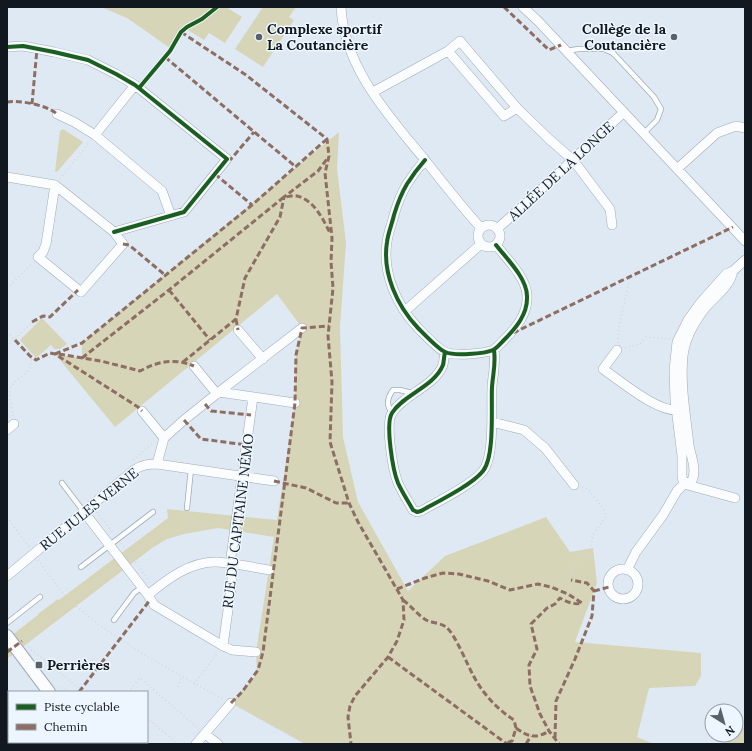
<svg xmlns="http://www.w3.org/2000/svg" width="752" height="751" font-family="Lora,serif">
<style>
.green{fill:#d7d5b8}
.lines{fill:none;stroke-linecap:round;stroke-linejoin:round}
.lane-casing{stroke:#a2abb3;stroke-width:6}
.street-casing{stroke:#a2abb3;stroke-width:10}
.secondary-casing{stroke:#a2abb3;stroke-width:14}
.path{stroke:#d4d7da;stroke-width:1.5;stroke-dasharray:1 3;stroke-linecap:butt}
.lane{stroke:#fafcfd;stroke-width:4.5}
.street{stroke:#fafcfd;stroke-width:9}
.secondary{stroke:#fafcfd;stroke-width:12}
.quiet{stroke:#8d6e63;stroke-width:3;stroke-dasharray:6 3;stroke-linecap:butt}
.cycleway-casing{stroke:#edf6fe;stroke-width:6}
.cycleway{stroke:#1b5e20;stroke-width:4}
.poi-dot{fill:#59616a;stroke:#edf6fe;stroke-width:1.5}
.labels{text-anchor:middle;stroke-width:3;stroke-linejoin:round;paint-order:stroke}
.poi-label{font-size:14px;font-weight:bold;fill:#11181f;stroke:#edf6fe;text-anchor:start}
.street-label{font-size:14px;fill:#11181f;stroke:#edf6fe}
</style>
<rect width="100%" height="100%" fill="#dee9f4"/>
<!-- green -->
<path class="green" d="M 101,7 L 226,7 L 242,17 L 225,43 L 209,33 L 204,40 L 183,27 L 170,48 L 127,18 Z
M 263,7 L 296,7 L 289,17 L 294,20 L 263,67 L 235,49 Z
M 63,129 L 83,142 L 57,172 L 55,171 L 60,131 Z
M 339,132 L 337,169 L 346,243 L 340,327 L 343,437 L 358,502 L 408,591 L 445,556 L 546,517 L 570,552 L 593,548 L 597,583 L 575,642 L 701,653 L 701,676 L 695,686 L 649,688 L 637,737 L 654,744 L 305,744 L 231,703 L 257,674 L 256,652 L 274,537 L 218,528 L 184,534 L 167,539 L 152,548 L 7,659 L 7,639 L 38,615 L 38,614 L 58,599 L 59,600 L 168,518 L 167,509 L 277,520 L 295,403 L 296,355 L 302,328 L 277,294 L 115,427 L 55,354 L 82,358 L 82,343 Z
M 42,318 L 67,344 L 60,349 L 54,349 L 51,345 L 36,358 L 20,340 Z
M 745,726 L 745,744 L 725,744 Z
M 52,742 L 119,742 L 121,744 L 50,744 Z"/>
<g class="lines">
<!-- lane casing -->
<g class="lane-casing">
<path id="lane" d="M 567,51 L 578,49 L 604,49 L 613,53 L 654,97 L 661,109 L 657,120 L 643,134
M 392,413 C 386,405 387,398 393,390 L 400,390 L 412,393
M 62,483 L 84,512
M 187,508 L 191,469
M 81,567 L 153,512
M 114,620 L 134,593 L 142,587
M 7,623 L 40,597"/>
</g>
<!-- street casing -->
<g class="street-casing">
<path id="street" d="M 341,7 C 344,67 388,115 425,160 C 443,183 461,206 481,228
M 523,7 L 538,21 L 745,241
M 7,47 L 23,46 L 54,52 L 88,60 L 116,74 L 135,85 L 227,159 L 184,212 L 114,232
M 373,92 L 448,51
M 517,108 L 504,116 L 448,51 L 460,41 L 517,108 L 549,139 L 573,160 L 610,209 L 612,225
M 57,114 L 74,122 L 95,135 L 162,191 L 171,216
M 95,135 L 135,85
M 425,160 C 418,168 412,176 407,184 C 401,194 397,205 394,215 C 392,224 388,233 387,242 C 382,273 397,306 418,328 C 424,334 438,349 445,352 C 454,356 484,354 493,350 C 497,348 501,343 504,340 C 516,328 528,314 527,296 C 527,278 506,258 496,245
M 677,169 L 717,133 L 736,126 L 745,128
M 7,177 L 55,185 L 114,232 L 123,244 L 81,292 L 38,257 L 43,252 L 46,244 L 55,185
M478 236a11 11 0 1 1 22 0a11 11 0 1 1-22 0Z
M 497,229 L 533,197 L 624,112
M 405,311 L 481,244
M 238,330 L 263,359
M 617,350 L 603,369 C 622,382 658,413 680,410
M 445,352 C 444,356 444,361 443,365 C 434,387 404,394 392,413 C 385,424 393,471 398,483 C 402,492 408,501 413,510 L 417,512 L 421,511 C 437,502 472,485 483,471 C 495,456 491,407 492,387 C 493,373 496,364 494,350
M 194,366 L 217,394
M 219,392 L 302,328
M 142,411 L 164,438
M 492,422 L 524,430 L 545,448 L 574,485
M 7,430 L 14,424
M 157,464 L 164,438 L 184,420 L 219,392 L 295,403
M 684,484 L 682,477 L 682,456 L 675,400 L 674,370 L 677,342 L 688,320 L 701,302 L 726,274 L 733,271 L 745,260
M 684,484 L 735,498
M 84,512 L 148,595 L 154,605 L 223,646 L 232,650 L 256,652
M608 584a15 15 0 1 1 30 0a15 15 0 1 1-30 0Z
M 627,570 L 636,552 L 663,515 L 677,491 L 684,484 L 692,481 C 697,469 691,457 689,445 C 686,417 680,384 683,356 C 685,338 695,321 706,307 C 716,296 730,286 733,271
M 7,576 L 134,470 C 142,465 147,464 157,464 L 274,481
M 148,595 C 167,579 191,561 217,562 C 234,563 252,567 269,570
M 223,646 L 232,581 L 231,557 L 253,397
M 205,734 L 218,744
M 126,742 L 129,744
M 196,744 L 231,703"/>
</g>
<!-- secondary casing -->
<g class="secondary-casing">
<path id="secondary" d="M 7,636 L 49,692
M 33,744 L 35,742
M 46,744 L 47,742"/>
</g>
<!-- path -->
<path class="path" d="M 60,179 L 90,141
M 7,288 L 33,263
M 7,332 L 14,339
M 618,343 L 619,327 L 630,278
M 7,347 L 32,322
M 625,348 L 640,344 L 646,337 L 670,339
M 13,416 C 12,409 8,393 11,387 C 18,375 36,373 30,356
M 133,460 L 154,442
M 97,512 L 114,534
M 189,514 L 193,525
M 7,517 L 29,547
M 243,527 L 278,533
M 182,529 L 184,513
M 121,543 L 150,582
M 129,558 C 135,554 141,549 147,545 C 170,530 200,521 227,525
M 38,560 C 49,574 59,590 72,602 C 117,643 171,670 223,699
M 568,594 L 573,566 L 590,550 L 593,535 L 606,516 L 604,510 L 588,489 L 581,487
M 23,641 L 117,567
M 28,647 L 81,690
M 194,684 L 218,652
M 178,687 L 182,676
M 58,691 L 61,688 L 74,692
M 128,692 L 140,678 L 199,729
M 239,707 L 305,744
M 147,718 L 178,744
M 66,742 L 67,744
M 110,742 L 112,744"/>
<!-- lane -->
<use href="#lane" class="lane"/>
<!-- street -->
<use href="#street" class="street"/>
<!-- secondary -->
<use href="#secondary" class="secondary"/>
<!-- quiet -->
<path class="quiet" d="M 504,7 L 549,50 L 561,45
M 181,32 L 246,75 L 327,139 L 329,156 L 325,173 L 332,238 L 331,262 L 333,288 L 328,336 L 332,382 L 330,442 L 349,503 L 358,522 L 403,600 L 404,620 L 397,641 L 388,657 L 355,696 L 350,706 L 348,717 L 351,744
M 165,57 L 296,167
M 7,102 C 20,100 47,105 57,114
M 32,104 L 37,49
M 227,159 L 231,159 L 254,132
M 215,174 L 252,205
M 123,244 L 129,245 L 165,275
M 169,290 L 210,340
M 236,319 L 238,330
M 32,322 L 43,316 L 50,317 L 78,290
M 513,333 L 733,227
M 15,340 L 30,356 L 36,360 L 50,353 L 55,354 L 138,407 L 142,411
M 55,354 L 82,343 L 252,205 L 327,139
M 59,354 L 101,361 L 140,371 C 159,361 174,358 194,366
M 82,358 L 169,290 L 284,197 C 288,197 293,195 297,196 C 314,200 323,219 330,233
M 183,362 L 236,319 L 245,278 L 280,217 L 284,197 L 318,171 L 327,159
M 205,404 L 211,411 L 251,415
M 184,420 L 201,439 L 247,445
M 274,481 L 306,488 L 336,503 L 349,503
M 397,589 L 425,578 L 443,573 L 459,574 L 488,581 L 510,590 L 538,584 L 551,587 L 568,594 L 582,603 C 574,605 567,602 560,598 L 555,604 L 547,608 L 531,624 L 537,649 L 529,665 L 530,686 L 540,714 L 549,731 L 559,744
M 594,591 L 609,587
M 403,600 C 411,606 417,614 426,620 C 432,623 441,623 446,627 C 454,632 468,666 473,675 C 483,694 497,709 514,720 L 516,728 L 512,741 L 506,743
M 7,652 L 22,641
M 388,657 L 507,744
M 79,692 L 150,600
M 231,703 L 242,692 L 258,670 L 263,652 L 295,403 L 296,355 L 302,328 L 329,326
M 7,709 L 9,710
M 516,728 C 528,737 536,739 549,731
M 555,738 L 556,701 L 575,659 L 592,616 L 594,591 L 587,583 L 571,580
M 526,744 L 531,736"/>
<!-- cycleway casing -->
<g class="cycleway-casing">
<path id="cycleway" d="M 7,47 L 23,46 L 54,52 L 88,60 L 116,74 L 135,85 L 227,159 L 184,212 L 114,232
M 139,88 L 170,51 L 181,32 L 187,27 L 202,19 L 217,7
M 425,160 C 418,168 412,176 407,184 C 401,194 397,205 394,215 C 392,224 388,233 387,242 C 382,273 397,306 418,328 C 424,334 438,349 445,352 C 454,356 484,354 493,350 C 497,348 501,343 504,340 C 516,328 528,314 527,296 C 527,278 506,258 496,245
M 445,352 C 444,356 444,361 443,365 C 434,387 404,394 392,413 C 385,424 393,471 398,483 C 402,492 408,501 413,510 L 417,512 L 421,511 C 437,502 472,485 483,471 C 495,456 491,407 492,387 C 493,373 496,364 494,350"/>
</g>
<!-- cycleway -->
<use href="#cycleway" class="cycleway"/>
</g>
<!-- markers -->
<g class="poi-dot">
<circle cx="259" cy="37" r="4"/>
<circle cx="674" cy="37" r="4"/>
<rect x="35" y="661" width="8" height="8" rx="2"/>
</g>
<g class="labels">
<!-- poi labels -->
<g class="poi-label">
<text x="267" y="34">Complexe sportif<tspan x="267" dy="16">La Coutancière</tspan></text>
<text x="666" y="34" text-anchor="end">Collège de la<tspan x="666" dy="16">Coutancière</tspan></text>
<text x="47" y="670">Perrières</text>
</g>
<!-- street labels -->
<g class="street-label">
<text transform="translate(561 171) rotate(-43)" y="5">ALLÉE DE LA LONGE</text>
<text transform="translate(89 509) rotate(-39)" y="5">RUE JULES VERNE</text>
<text transform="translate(238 521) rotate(-83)" y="5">RUE DU CAPITAINE NÉMO</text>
</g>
</g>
<!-- border -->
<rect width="752" height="751" fill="none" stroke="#11181f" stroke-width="16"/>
<!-- legend -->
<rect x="8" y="691" width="140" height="52" fill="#edf6fe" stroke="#959da5"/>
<rect x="16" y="704" width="20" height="6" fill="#1b5e20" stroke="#959da5"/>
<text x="44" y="711" font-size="12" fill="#11181f">Piste cyclable</text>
<rect x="16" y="724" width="20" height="6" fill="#8d6e63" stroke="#959da5"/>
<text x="44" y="731" font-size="12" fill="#11181f">Chemin</text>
<!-- north arrow -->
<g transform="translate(724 723) rotate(143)"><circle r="19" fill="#edf6fe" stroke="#959da5"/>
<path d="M0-3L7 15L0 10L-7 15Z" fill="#59616a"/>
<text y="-6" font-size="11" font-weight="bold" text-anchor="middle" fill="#11181f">N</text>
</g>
</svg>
